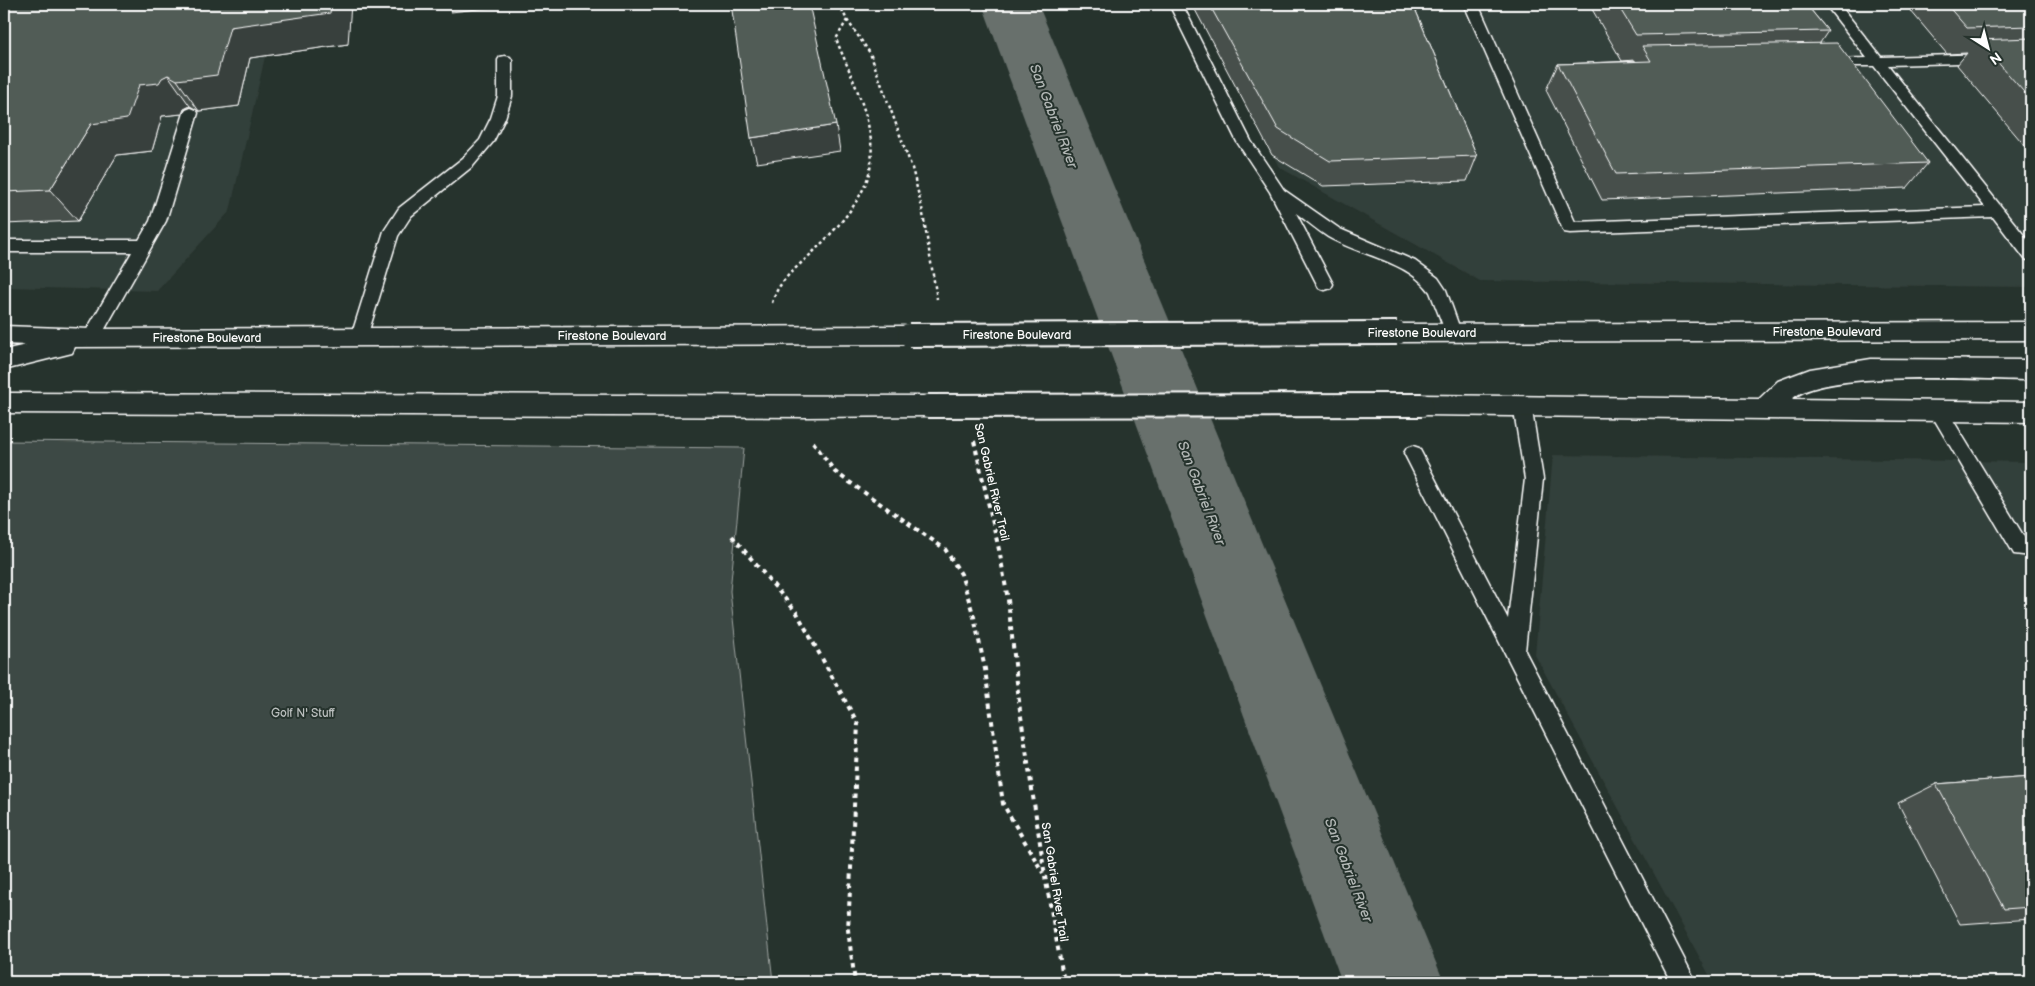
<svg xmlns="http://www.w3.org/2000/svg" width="2035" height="986" font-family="'Balsamiq Sans',sans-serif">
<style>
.built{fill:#333f3a}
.green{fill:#3e4944;stroke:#9ea4a2}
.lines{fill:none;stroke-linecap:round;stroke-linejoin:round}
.river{fill:#67706c;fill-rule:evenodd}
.service-casing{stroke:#fff;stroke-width:3}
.primary-casing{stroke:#fff;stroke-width:3}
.path-far1{stroke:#fff;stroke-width:2.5;stroke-dasharray:3 3;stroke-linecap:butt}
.path{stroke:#fff;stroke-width:4;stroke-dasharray:4.5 4.5;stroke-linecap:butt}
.service{fill:#26332d;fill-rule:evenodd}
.primary{fill:#26332d;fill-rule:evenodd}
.primary-bridge-casing{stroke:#fff;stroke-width:26;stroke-linecap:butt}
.primary-bridge{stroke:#26332d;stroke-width:22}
.wall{fill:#464f4b;stroke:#fff}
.shaded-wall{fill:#39403d;stroke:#fff}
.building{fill:#515c57;stroke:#fff}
.labels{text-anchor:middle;stroke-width:4;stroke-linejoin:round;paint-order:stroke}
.street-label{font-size:12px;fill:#fff;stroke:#26332d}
.park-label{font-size:12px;fill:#bbbfbe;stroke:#26332d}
.water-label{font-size:14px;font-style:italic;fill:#b3b8b6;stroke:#26332d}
</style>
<rect width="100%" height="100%" fill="#26332d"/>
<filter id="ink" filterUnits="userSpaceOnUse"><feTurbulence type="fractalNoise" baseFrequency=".02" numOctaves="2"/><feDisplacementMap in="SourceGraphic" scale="10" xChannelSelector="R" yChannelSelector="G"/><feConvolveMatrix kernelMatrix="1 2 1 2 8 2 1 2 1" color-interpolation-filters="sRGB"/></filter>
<g filter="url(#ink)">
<!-- built -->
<path class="built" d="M 4,4 L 277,4 L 230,211 L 157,291 L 4,287 Z
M 1193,4 L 2031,4 L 2031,287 L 1480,281 L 1279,167 Z
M 1553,455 L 2031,462 L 2031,982 L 1713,982 L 1535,655 Z"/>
<!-- green -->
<path class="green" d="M 4,441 L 744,448 L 730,591 L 773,982 L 4,982 Z"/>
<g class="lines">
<!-- river -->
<path class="river" d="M 982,4 L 1038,4 L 1444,982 L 1342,982 Z"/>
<!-- service casing -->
<g class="service-casing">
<path id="service" d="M 1169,4 L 1182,4 L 1251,141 L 1284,190 L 1340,229 L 1415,261 L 1438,278 L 1446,290 L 1461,332 L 1459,336 L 1453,338 L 1447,336 L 1430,292 C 1407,260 1360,256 1328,237 C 1317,230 1307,221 1296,213 L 1333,284 L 1331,288 L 1325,290 L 1319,288 L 1270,192 L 1237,142 Z
M 1464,4 L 1478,4 L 1575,222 L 1985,207 L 1874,66 L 1823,66 L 1821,63 L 1823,60 L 1828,59 L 1867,58 L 1825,4 L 1839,4 L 1881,57 L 2031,53 L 2031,61 L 1888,65 L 2031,244 L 2031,261 L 2025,259 L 1993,217 L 1570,233 L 1564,232 Z
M 505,56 L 510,57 L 512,60 L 512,96 L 505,118 L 493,142 L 473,166 L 411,216 L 398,236 L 367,337 L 365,342 L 359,343 L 353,342 L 351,337 L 384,231 L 399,208 L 463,158 L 480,140 L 491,118 L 498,96 L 498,60 L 500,57 Z
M 191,108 L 196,110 L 198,113 L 166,221 L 97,343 L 91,344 L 85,343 L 82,338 L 132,252 L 4,252 L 4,240 L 139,240 L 150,221 L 184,113 L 186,110 Z
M 1522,398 L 1528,400 L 1531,405 L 1543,479 L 1525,651 L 1696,982 L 1671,982 L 1404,453 L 1407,448 L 1413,446 L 1419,448 L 1508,619 L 1525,479 L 1513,405 L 1516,400 Z
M 1939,405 L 1945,407 L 2026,540 L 2031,540 L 2031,556 L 2014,554 L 1930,412 L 1933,407 Z"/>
</g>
<!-- primary casing -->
<g class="primary-casing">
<path id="primary" d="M 2031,322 L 2031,340 L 1397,342 L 1388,340 L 1385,333 L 1388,326 L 1397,324 Z
M 4,326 L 91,329 L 909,326 L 918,328 L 921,335 L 918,342 L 909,344 L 75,347 L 72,353 L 4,370 L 4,350 L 26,345 L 4,344 Z
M 1871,359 L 2031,360 L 2031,380 C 1984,380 1823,369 1792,399 L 2031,402 L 2031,422 L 1422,415 L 1413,412 L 1409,405 L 1413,398 L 1422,395 L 1759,399 L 1778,381 L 1810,369 Z
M 4,393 L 928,396 L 937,399 L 941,406 L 937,413 L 928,416 L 806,417 L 4,413 Z"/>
</g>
<!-- path-far1 -->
<path class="path-far1" d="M 839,4 L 847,20 L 870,53 L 912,168 L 922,208 L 937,299
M 772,303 C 778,280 798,267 814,251 C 838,227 867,197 871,163 C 876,124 850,74 836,39 L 847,20"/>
<!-- path -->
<path class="path" d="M 974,441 L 1000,554 L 1008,600 L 1020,710 L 1045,876 L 1064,982
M 813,442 L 835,472 L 945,549 L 961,574 L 974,617 L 985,669 L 1003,804 L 1043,873
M 732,536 L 797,613 L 858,724 L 848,930 L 855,982"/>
<!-- service -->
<use href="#service" class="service"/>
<!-- primary -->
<use href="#primary" class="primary"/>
<!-- primary-bridge casing -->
<g class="primary-bridge-casing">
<path id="primary-bridge" d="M 909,335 L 1397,333
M 928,406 L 1422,405"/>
</g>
<!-- primary-bridge -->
<use href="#primary-bridge" class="primary-bridge"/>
</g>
<!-- wall -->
<path class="wall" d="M 4,4 L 348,44 L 250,58 L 239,106 L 199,111 L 190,106 L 184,109 L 182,114 L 162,116 L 152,151 L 117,155 L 78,221 L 4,224 Z
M 1192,4 L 1413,4 L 1477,156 L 1467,181 L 1323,186 L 1272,155 Z
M 1589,4 L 1806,4 L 1828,31 L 1820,43 L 1928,163 L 1907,188 L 1602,200 L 1546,90 L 1558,64 L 1635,61 L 1635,60 L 1622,61 Z
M 1905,4 L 2031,4 L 2031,153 L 1957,65 L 1967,53 L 1947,54 Z
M 2031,777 L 2031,919 L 1960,924 L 1898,803 L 1936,784 Z"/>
<!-- shaded-wall -->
<path class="shaded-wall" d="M 331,4 L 351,4 L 348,44 L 250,58 L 239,106 L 199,111 L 177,80 L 230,27 Z
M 447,4 L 522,4 L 451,12 Z
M 168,75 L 190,106 L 184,109 L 182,114 L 162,116 L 152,151 L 117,155 L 78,221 L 50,190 L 91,124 L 139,85 Z
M 836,125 L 840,151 L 757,163 L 751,138 Z"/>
<!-- building -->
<path class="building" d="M 4,4 L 331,4 L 330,13 L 230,27 L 217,75 L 177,80 L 168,75 L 162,78 L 159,83 L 139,85 L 127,119 L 91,124 L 50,190 L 4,192 Z
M 731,4 L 809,4 L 836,125 L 751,138 Z
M 1209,4 L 1413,4 L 1477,156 L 1330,161 L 1278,129 Z
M 1617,4 L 1806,4 L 1828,31 L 1636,35 Z
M 1946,4 L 2031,4 L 2031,26 L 1967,28 Z
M 2031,38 L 2031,100 L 1978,40 Z
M 1837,43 L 1928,163 L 1616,174 L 1558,64 L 1651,61 L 1642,46 Z
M 2031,777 L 2031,907 L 2004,909 L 1936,784 Z"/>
</g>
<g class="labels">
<!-- street labels -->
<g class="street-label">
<text x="1827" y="336">Firestone Boulevard</text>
<text x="1422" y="337">Firestone Boulevard</text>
<text x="1017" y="339">Firestone Boulevard</text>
<text x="612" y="340">Firestone Boulevard</text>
<text x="207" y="342">Firestone Boulevard</text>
<text transform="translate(992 482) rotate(77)" y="4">San Gabriel River Trail</text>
<text transform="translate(1055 882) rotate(81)" y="4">San Gabriel River Trail</text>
</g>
<!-- park labels -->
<g class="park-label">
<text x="303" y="717">Golf N' Stuff</text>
</g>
<!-- water labels -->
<g class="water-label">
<text transform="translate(1054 116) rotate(69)" y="5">San Gabriel River</text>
<text transform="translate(1202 493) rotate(69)" y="5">San Gabriel River</text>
<text transform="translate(1349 870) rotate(69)" y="5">San Gabriel River</text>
</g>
</g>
<!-- margin -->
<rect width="2035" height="986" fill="none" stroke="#26332d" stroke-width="20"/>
<rect x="10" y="10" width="2015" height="966" fill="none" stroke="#fff" stroke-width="2" filter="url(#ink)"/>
<!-- north arrow -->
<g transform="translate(1988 48) rotate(144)" stroke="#26332d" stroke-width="4" paint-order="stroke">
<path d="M0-4L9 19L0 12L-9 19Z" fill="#ffffff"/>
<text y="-8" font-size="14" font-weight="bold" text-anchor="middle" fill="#ffffff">N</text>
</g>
</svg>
